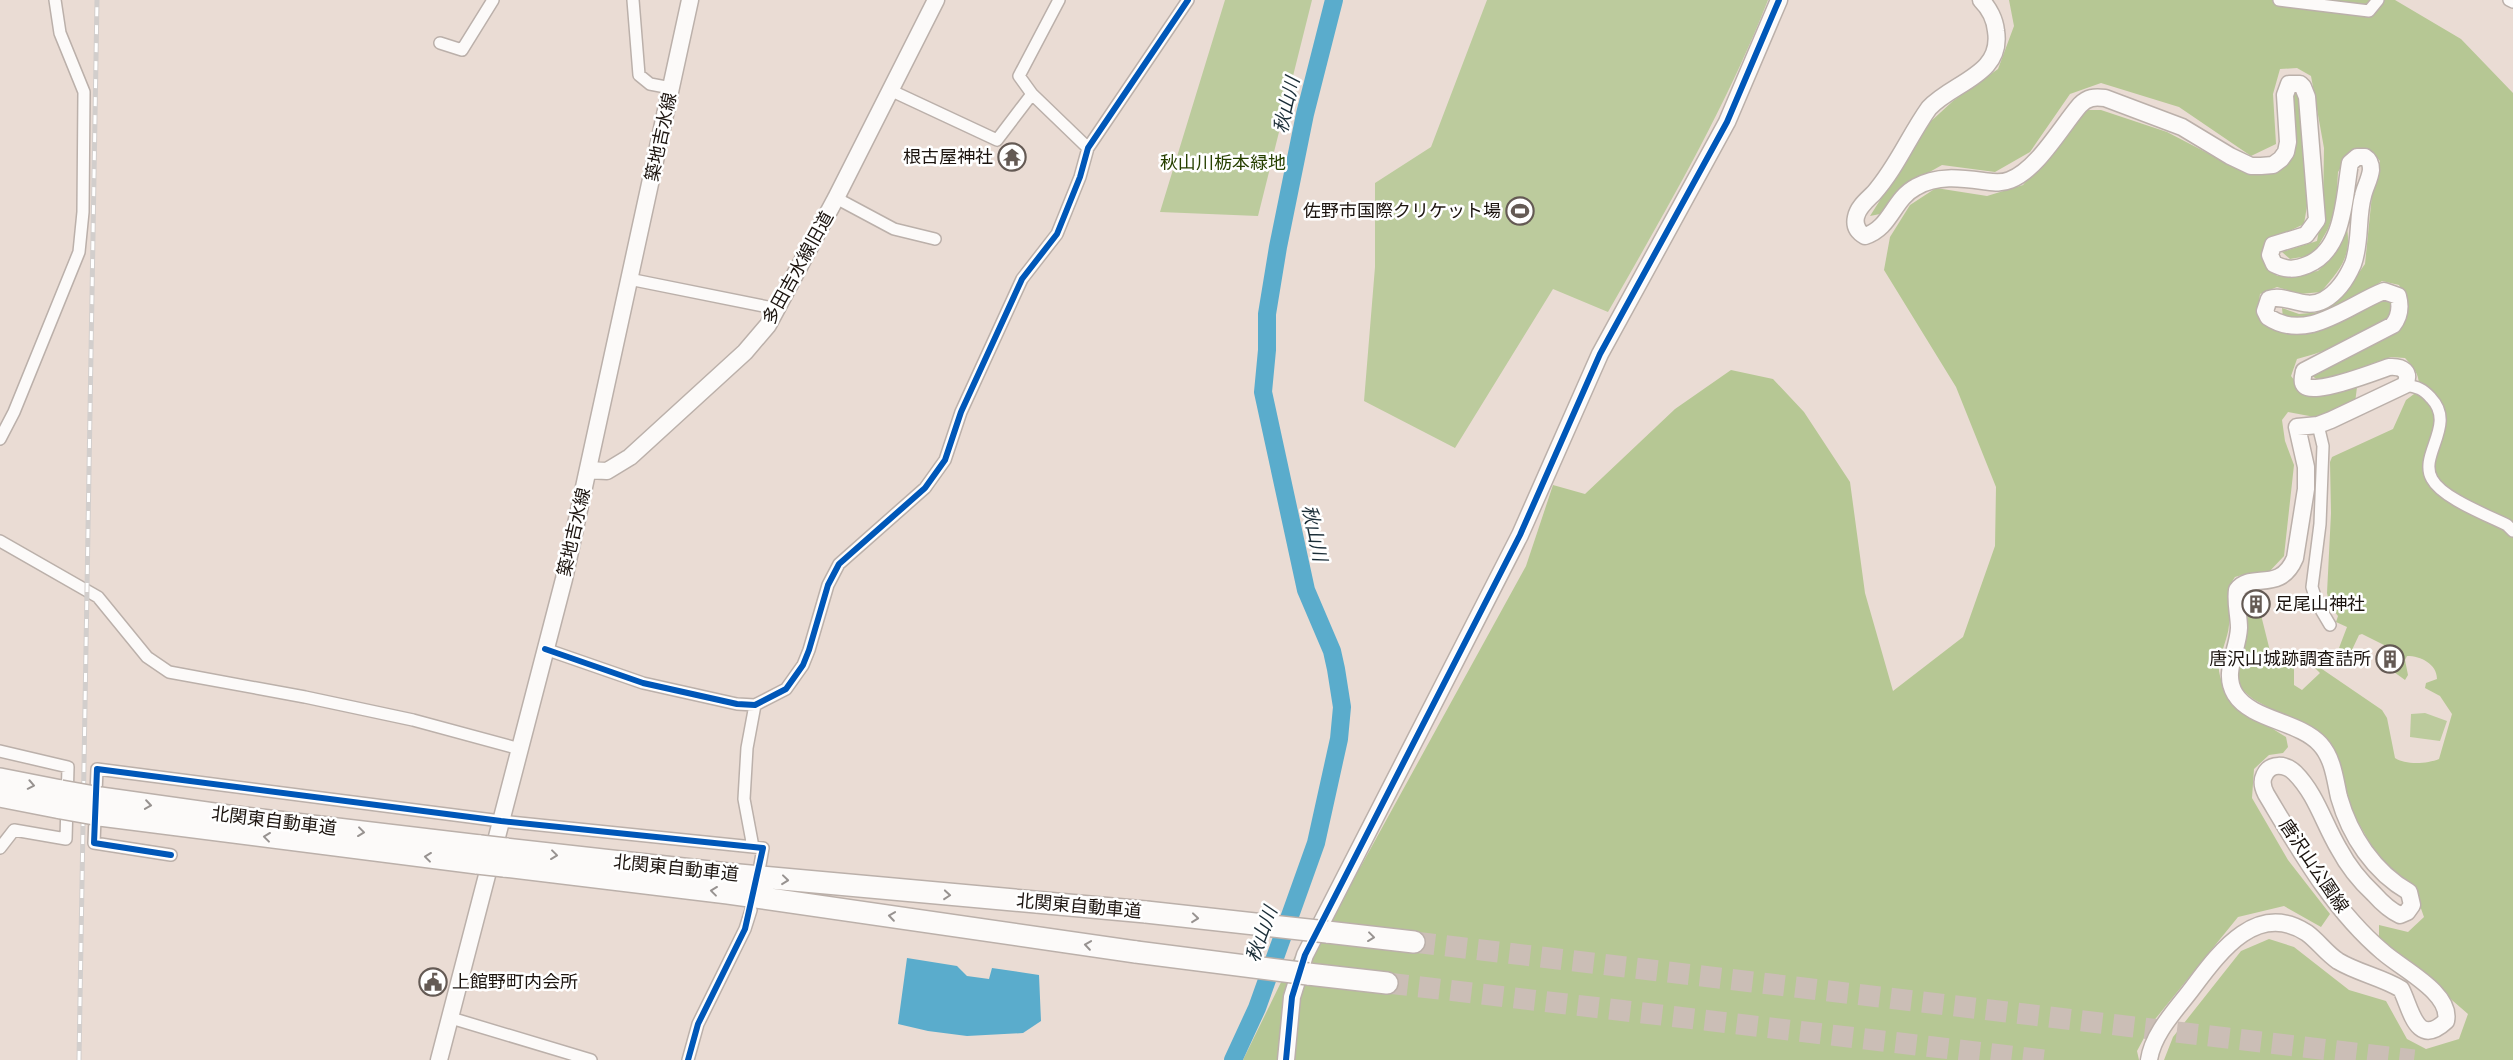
<svg xmlns="http://www.w3.org/2000/svg" width="2513" height="1060" font-family="Ubuntu,'Noto Sans JP',sans-serif">
<style>
.green{fill:#bccb9d}
.forest{fill:#b6c794;fill-rule:evenodd}
.water{fill:#5aaccc}
.lines{fill:none;stroke-linecap:round;stroke-linejoin:round}
.river{stroke:#5aaccc;stroke-width:18}
.highway-tunnel{stroke:#cbbeb6;stroke-width:21;stroke-dasharray:21 11;stroke-linecap:butt}
.street-casing{stroke:#bbb0aa;stroke-width:14}
.secondary-casing{stroke:#bbb0aa;stroke-width:19}
.highway-casing{stroke:#bbb0aa;stroke-width:24}
.street{stroke:#fcfaf9;stroke-width:11}
.secondary{stroke:#fcfaf9;stroke-width:16}
.highway{stroke:#fcfaf9;stroke-width:21}
.rail-casing{stroke:#d2cecc;stroke-width:5}
.rail{stroke:#fff;stroke-width:3;stroke-dasharray:9;stroke-linecap:butt}
.highway-bridge-casing{stroke:#bbb0aa;stroke-width:24;stroke-linecap:butt}
.highway-bridge{stroke:#fcfaf9;stroke-width:21}
.cycleway-casing{stroke:#fff;stroke-width:9}
.cycleway{stroke:#0057b8;stroke-width:6}
.oneway{stroke:#979290}
.labels{text-anchor:middle;stroke-width:5;stroke-linejoin:round;paint-order:stroke}
.street-label{font-size:18px;fill:#1c140f;stroke:#fff}
.poi-label{font-size:18px;fill:#1c140f;stroke:#fff;text-anchor:end}
.park-label{font-size:18px;fill:#274000;stroke:#fff}
.water-label{font-size:19px;font-style:italic;fill:#1a2d37;stroke:#fff}
</style>
<rect width="100%" height="100%" fill="#eadcd4"/>
<!-- green -->
<path class="green" d="M 1225,0 L 1312,0 L 1258,216 L 1160,212 Z
M 1487,0 L 1768,0 C 1725,110 1666,210 1608,312 L 1553,289 L 1455,448 L 1364,401 L 1375,267 L 1375,183 L 1431,147 Z
M 2425,713 L 2447,721 L 2440,741 L 2410,737 L 2411,714 Z"/>
<!-- forest -->
<path class="forest" d="M 2009,0 L 2395,0 L 2461,39 L 2513,93 L 2513,1060 L 2164,1060 L 2173,1037 L 2241,951 L 2269,939 L 2294,947 L 2349,990 L 2386,1001 L 2407,1039 L 2426,1049 L 2459,1039 L 2468,1014 L 2379,937 L 2379,925 L 2408,932 L 2424,917 L 2415,892 L 2375,852 L 2355,817 L 2334,763 L 2295,722 L 2253,699 L 2240,688 L 2236,671 L 2243,597 L 2248,588 L 2259,588 L 2262,593 L 2260,611 L 2270,651 L 2275,654 L 2300,654 L 2382,710 L 2387,718 L 2395,758 C 2405,765 2427,764 2439,759 L 2452,714 L 2440,696 L 2425,688 L 2426,683 L 2437,679 C 2437,664 2421,656 2407,656 L 2405,660 L 2408,675 L 2405,680 L 2394,672 L 2400,656 L 2398,652 L 2362,634 L 2359,635 L 2351,652 L 2339,648 L 2347,627 L 2336,622 L 2338,616 L 2330,606 L 2327,593 L 2331,513 L 2330,462 L 2332,457 L 2393,429 L 2406,400 L 2418,391 C 2421,376 2415,369 2405,358 L 2391,357 L 2320,382 L 2310,374 L 2391,335 L 2405,296 L 2399,285 L 2382,281 L 2350,303 L 2306,322 L 2283,318 L 2282,308 L 2299,314 L 2321,312 L 2341,298 L 2365,264 L 2372,195 L 2380,161 L 2369,149 L 2350,153 L 2338,172 L 2336,206 L 2328,229 L 2313,255 L 2290,259 L 2282,252 L 2317,241 L 2323,209 L 2324,148 L 2311,76 L 2297,68 L 2280,69 L 2273,94 L 2276,144 L 2251,156 L 2179,107 L 2101,83 L 2070,94 L 2030,152 L 1995,172 L 1942,165 L 1903,187 L 1880,214 L 1870,216 L 1929,123 L 1953,101 L 1998,69 L 2014,26 ZM 2303,661 L 2309,662 L 2320,673 L 2302,690 L 2294,685 L 2294,667 Z
M 2293,94 L 2298,94 L 2303,104 L 2308,200 L 2304,224 L 2269,241 L 2266,256 L 2277,276 L 2318,271 L 2336,252 L 2346,223 C 2353,256 2341,268 2321,292 L 2300,294 L 2277,287 L 2260,294 L 2258,310 L 2289,331 L 2383,299 L 2394,301 L 2395,312 C 2372,336 2329,350 2297,359 L 2291,376 C 2312,405 2327,394 2357,387 L 2355,403 L 2320,418 L 2288,412 L 2282,420 L 2285,441 L 2294,465 L 2284,556 L 2268,573 L 2249,573 L 2235,577 C 2223,594 2231,606 2229,625 C 2228,640 2218,656 2219,671 C 2223,702 2263,722 2286,737 L 2288,747 L 2283,753 L 2269,755 L 2254,769 L 2252,798 L 2288,860 L 2330,914 L 2321,927 L 2284,906 L 2238,917 L 2152,1023 L 2137,1051 L 2139,1060 L 1243,1060 L 1286,972 L 1304,941 L 1361,866 L 1526,566 L 1553,485 L 1585,494 L 1675,409 L 1731,370 L 1773,379 L 1804,412 L 1850,482 L 1865,593 L 1893,691 L 1963,637 L 1995,546 L 1996,487 L 1956,387 L 1884,270 L 1890,237 L 1910,205 L 1936,188 L 1987,196 L 2023,185 L 2084,110 L 2101,110 L 2167,132 L 2242,171 L 2269,174 L 2289,160 L 2290,101 Z"/>
<!-- water -->
<path class="water" d="M 907,958 L 957,966 L 967,976 L 989,979 L 992,968 L 1039,975 L 1041,1021 L 1023,1033 L 967,1036 L 928,1031 L 898,1024 Z"/>
<g class="lines">
<!-- river -->
<path class="river" d="M 1233,1060 L 1257,1008 L 1316,843 L 1339,739 L 1342,707 L 1336,669 L 1332,651 L 1306,590 L 1263,392 L 1267,350 L 1267,314 L 1278,247 L 1305,114 L 1334,0"/>
<!-- highway-tunnel -->
<path class="highway-tunnel" d="M 1414,942 L 2414,1060
M 1387,983 L 2045,1060"/>
<!-- street casing -->
<g class="street-casing">
<path id="street" d="M 633,0 L 639,75 L 650,84 L 671,88
M 1059,0 L 1019,76 L 1032,94 L 1088,148
M 2279,0 L 2369,11 L 2378,0
M 2509,0 L 2513,2
M 440,43 L 462,50 L 493,0
M 892,91 L 997,140 L 1032,94
M 836,198 L 894,229 L 935,239
M 629,279 L 778,309
M 2405,385 C 2418,387 2423,389 2431,398 C 2457,425 2418,455 2432,479 C 2442,498 2487,515 2507,525 L 2513,531
M 2318,425 L 2323,446 L 2320,524 L 2312,587 L 2317,603 L 2330,625
M 0,439 L 14,412 L 79,252 L 83,212 L 84,92 L 60,33 L 55,0
M 0,541 L 98,597 L 147,657 L 169,672 L 305,697 L 413,720 L 520,749
M 545,649 L 643,683 L 737,704 L 755,705 L 786,689 L 803,665 L 809,650 L 828,585 L 839,564 L 925,488 L 945,460 L 961,412 L 1022,279 L 1057,234 L 1080,177 L 1088,148 L 1188,0
M 0,751 L 68,767 L 66,839 L 14,830 L 0,848
M 753,847 L 744,799 L 747,748 L 755,705
M 171,855 L 94,843 L 97,769 L 501,821 L 763,848 L 760,865
M 451,1018 L 591,1060
M 688,1060 L 698,1024 L 745,929 L 751,910"/>
</g>
<!-- secondary casing -->
<g class="secondary-casing">
<path id="secondary" d="M 1981,0 C 1989,8 1995,20 1996,31 C 2003,75 1953,82 1929,108 C 1909,136 1897,167 1874,193 C 1867,200 1858,207 1856,217 C 1854,226 1858,232 1865,236 C 1891,228 1893,199 1916,187 C 1937,175 1960,178 1983,181 C 1992,182 2001,184 2010,180 C 2037,170 2061,127 2080,105 C 2088,97 2094,97 2105,98 L 2182,127 L 2230,156 L 2251,166 L 2261,166 L 2273,165 L 2281,159 L 2286,152 L 2288,142 L 2285,95 L 2289,84 L 2300,84 L 2303,87 L 2307,97 L 2317,220 L 2306,235 L 2273,245 L 2270,255 L 2274,264 C 2286,270 2295,270 2307,265 C 2345,250 2344,196 2350,163 L 2357,157 L 2365,157 C 2370,160 2371,164 2371,170 C 2370,179 2365,187 2363,196 C 2357,218 2361,242 2353,264 C 2347,278 2338,292 2324,300 C 2304,311 2286,293 2269,299 L 2265,311 L 2268,317 C 2307,343 2348,305 2384,291 L 2398,296 C 2401,307 2400,316 2393,325 L 2304,371 C 2303,376 2301,383 2305,386 C 2315,395 2375,372 2389,367 C 2403,366 2411,372 2405,385 L 2331,420 L 2318,425 L 2297,427 L 2306,467 L 2306,489 L 2295,558 C 2280,594 2251,571 2237,590 C 2235,602 2239,616 2239,628 C 2238,651 2222,673 2235,694 C 2251,720 2299,721 2320,744 C 2333,758 2335,779 2339,797 C 2350,836 2374,872 2409,892 L 2412,905 L 2407,912 L 2400,915 C 2389,910 2382,903 2374,894 C 2360,881 2348,866 2339,849 C 2324,824 2316,794 2295,773 C 2286,764 2270,762 2264,776 C 2261,782 2263,788 2266,794 C 2299,849 2333,910 2383,952 C 2402,969 2452,993 2446,1021 C 2416,1049 2411,1008 2401,989 C 2381,977 2358,973 2338,961 C 2326,953 2318,941 2307,933 C 2258,901 2221,950 2194,986 C 2178,1008 2153,1032 2149,1060
M 588,470 L 607,471 L 630,457 L 745,352 L 768,325 L 836,198 L 936,0
M 439,1060 L 564,579 L 690,0
M 1286,1060 L 1292,997 L 1305,955 L 1520,535 L 1600,354 L 1727,122 L 1779,0"/>
</g>
<!-- highway casing -->
<g class="highway-casing">
<path id="highway" d="M 0,779 L 61,791
M 0,796 L 61,808
M 100,798 L 228,816 L 480,846
M 100,815 L 477,863
M 506,849 L 728,874 L 1146,912
M 504,866 L 728,893 L 1136,952
M 1327,932 L 1414,942
M 1308,974 L 1387,983"/>
</g>
<!-- street -->
<use href="#street" class="street"/>
<!-- secondary -->
<use href="#secondary" class="secondary"/>
<!-- highway -->
<use href="#highway" class="highway"/>
<!-- rail casing -->
<g class="rail-casing">
<path id="rail" d="M 79,1060 L 97,0"/>
</g>
<!-- rail -->
<use href="#rail" class="rail"/>
<!-- highway-bridge casing -->
<g class="highway-bridge-casing">
<path id="highway-bridge" d="M 61,791 L 100,798
M 61,808 L 100,815
M 480,846 L 506,849
M 477,863 L 504,866
M 1146,912 L 1327,932
M 1136,952 L 1308,974"/>
</g>
<!-- highway-bridge -->
<use href="#highway-bridge" class="highway-bridge"/>
<!-- cycleway casing -->
<g class="cycleway-casing">
<path id="cycleway" d="M 545,649 L 643,683 L 737,704 L 755,705 L 786,689 L 803,665 L 809,650 L 828,585 L 839,564 L 925,488 L 945,460 L 961,412 L 1022,279 L 1057,234 L 1080,177 L 1088,148 L 1188,0
M 171,855 L 94,843 L 97,769 L 501,821 L 763,848 L 745,929 L 698,1024 L 688,1060
M 1286,1060 L 1292,997 L 1305,955 L 1520,535 L 1600,354 L 1727,122 L 1779,0"/>
</g>
<!-- cycleway -->
<use href="#cycleway" class="cycleway"/>
</g>
<!-- one-way arrows -->
<defs><path id="oneway-chevron" d="M-2-3.5L2.5 0L-2 3.5" fill="none" stroke-width="1.6" stroke-linecap="round" stroke-linejoin="round" transform="scale(1.25)"/></defs>
<g class="oneway">
<use href="#oneway-chevron" transform="translate(31 785) rotate(11)"/>
<use href="#oneway-chevron" transform="translate(148 805) rotate(8)"/>
<use href="#oneway-chevron" transform="translate(361 832) rotate(7)"/>
<use href="#oneway-chevron" transform="translate(267 837) rotate(-173)"/>
<use href="#oneway-chevron" transform="translate(554 855) rotate(7)"/>
<use href="#oneway-chevron" transform="translate(428 857) rotate(-173)"/>
<use href="#oneway-chevron" transform="translate(785 880) rotate(6)"/>
<use href="#oneway-chevron" transform="translate(714 891) rotate(-173)"/>
<use href="#oneway-chevron" transform="translate(947 895) rotate(5)"/>
<use href="#oneway-chevron" transform="translate(892 916) rotate(-172)"/>
<use href="#oneway-chevron" transform="translate(1195 918) rotate(6)"/>
<use href="#oneway-chevron" transform="translate(1371 937) rotate(7)"/>
<use href="#oneway-chevron" transform="translate(1088 945) rotate(-172)"/>
</g>
<!-- icons -->
<defs>
<g id="temple-ring" transform="scale(1.4375)"><circle r="9.5" fill="#fff" stroke="#645a54" stroke-width="1.5"/><path d="M0-6L5-2H3V0L6.5 2.5H4V6H1.5V3h-3V6H-4V2.5H-6.5L-3 0V-2H-5Z" fill="#645a54"/></g>
<g id="stadium-ring" transform="scale(1.4375)"><circle r="9.5" fill="#fff" stroke="#645a54" stroke-width="1.5"/><path d="M0-5a6.5 5 0 1 0 0 10a6.5 5 0 1 0 0-10ZM-3.5-1.8h7v3.6h-7Z" fill="#645a54"/></g>
<g id="building-ring" transform="scale(1.4375)"><circle r="9.5" fill="#fff" stroke="#645a54" stroke-width="1.5"/><path d="M-4-6H4V6H1V3H-1V6H-4ZM-2.5-4.3h1.7v1.8h-1.7ZM.8-4.3h1.7v1.8H.8ZM-2.5-1h1.7V.8h-1.7ZM.8-1h1.7V.8H.8Z" fill="#645a54"/></g>
<g id="civic-ring" transform="scale(1.4375)"><circle r="9.5" fill="#fff" stroke="#645a54" stroke-width="1.5"/><path d="M-.6-6.5H3V-4.5H.6V-3L4-1V1h2V6H-6V1h2V-1L-.6-3ZM-1.2 2.5V6h2.4V2.5Z" fill="#645a54"/></g>
</defs>
<g fill-rule="evenodd">
<use href="#temple-ring" x="1012" y="157"/>
<use href="#stadium-ring" x="1520" y="211"/>
<use href="#building-ring" x="2256" y="604"/>
<use href="#building-ring" x="2390" y="659"/>
<use href="#civic-ring" x="433" y="982"/>
</g>
<g class="labels">
<!-- street labels -->
<g class="street-label">
<text transform="translate(661 137) rotate(-78)" y="6">築地吉水線</text>
<text transform="translate(798 268) rotate(-61)" y="6">多田吉水線旧道</text>
<text transform="translate(574 532) rotate(-77)" y="6">築地吉水線</text>
<text transform="translate(274 821) rotate(7)" y="6">北関東自動車道</text>
<text transform="translate(2314 866) rotate(56)" y="6">唐沢山公園線</text>
<text transform="translate(676 868) rotate(6)" y="6">北関東自動車道</text>
<text transform="translate(1079 906) rotate(5)" y="6">北関東自動車道</text>
</g>
<!-- poi labels -->
<g class="poi-label">
<text x="993" y="163">根古屋神社</text>
<text x="1501" y="217">佐野市国際クリケット場</text>
<text x="2275" y="610" text-anchor="start">足尾山神社</text>
<text x="2371" y="665">唐沢山城跡調査詰所</text>
<text x="452" y="988" text-anchor="start">上館野町内会所</text>
</g>
<!-- park labels -->
<g class="park-label">
<text x="1223" y="169">秋山川栃本緑地</text>
</g>
<!-- water labels -->
<g class="water-label">
<text transform="translate(1286 105) rotate(-77)" y="7">秋山川</text>
<text transform="translate(1315 533) rotate(78)" y="7">秋山川</text>
<text transform="translate(1261 934) rotate(-70)" y="7">秋山川</text>
</g>
</g>
</svg>
